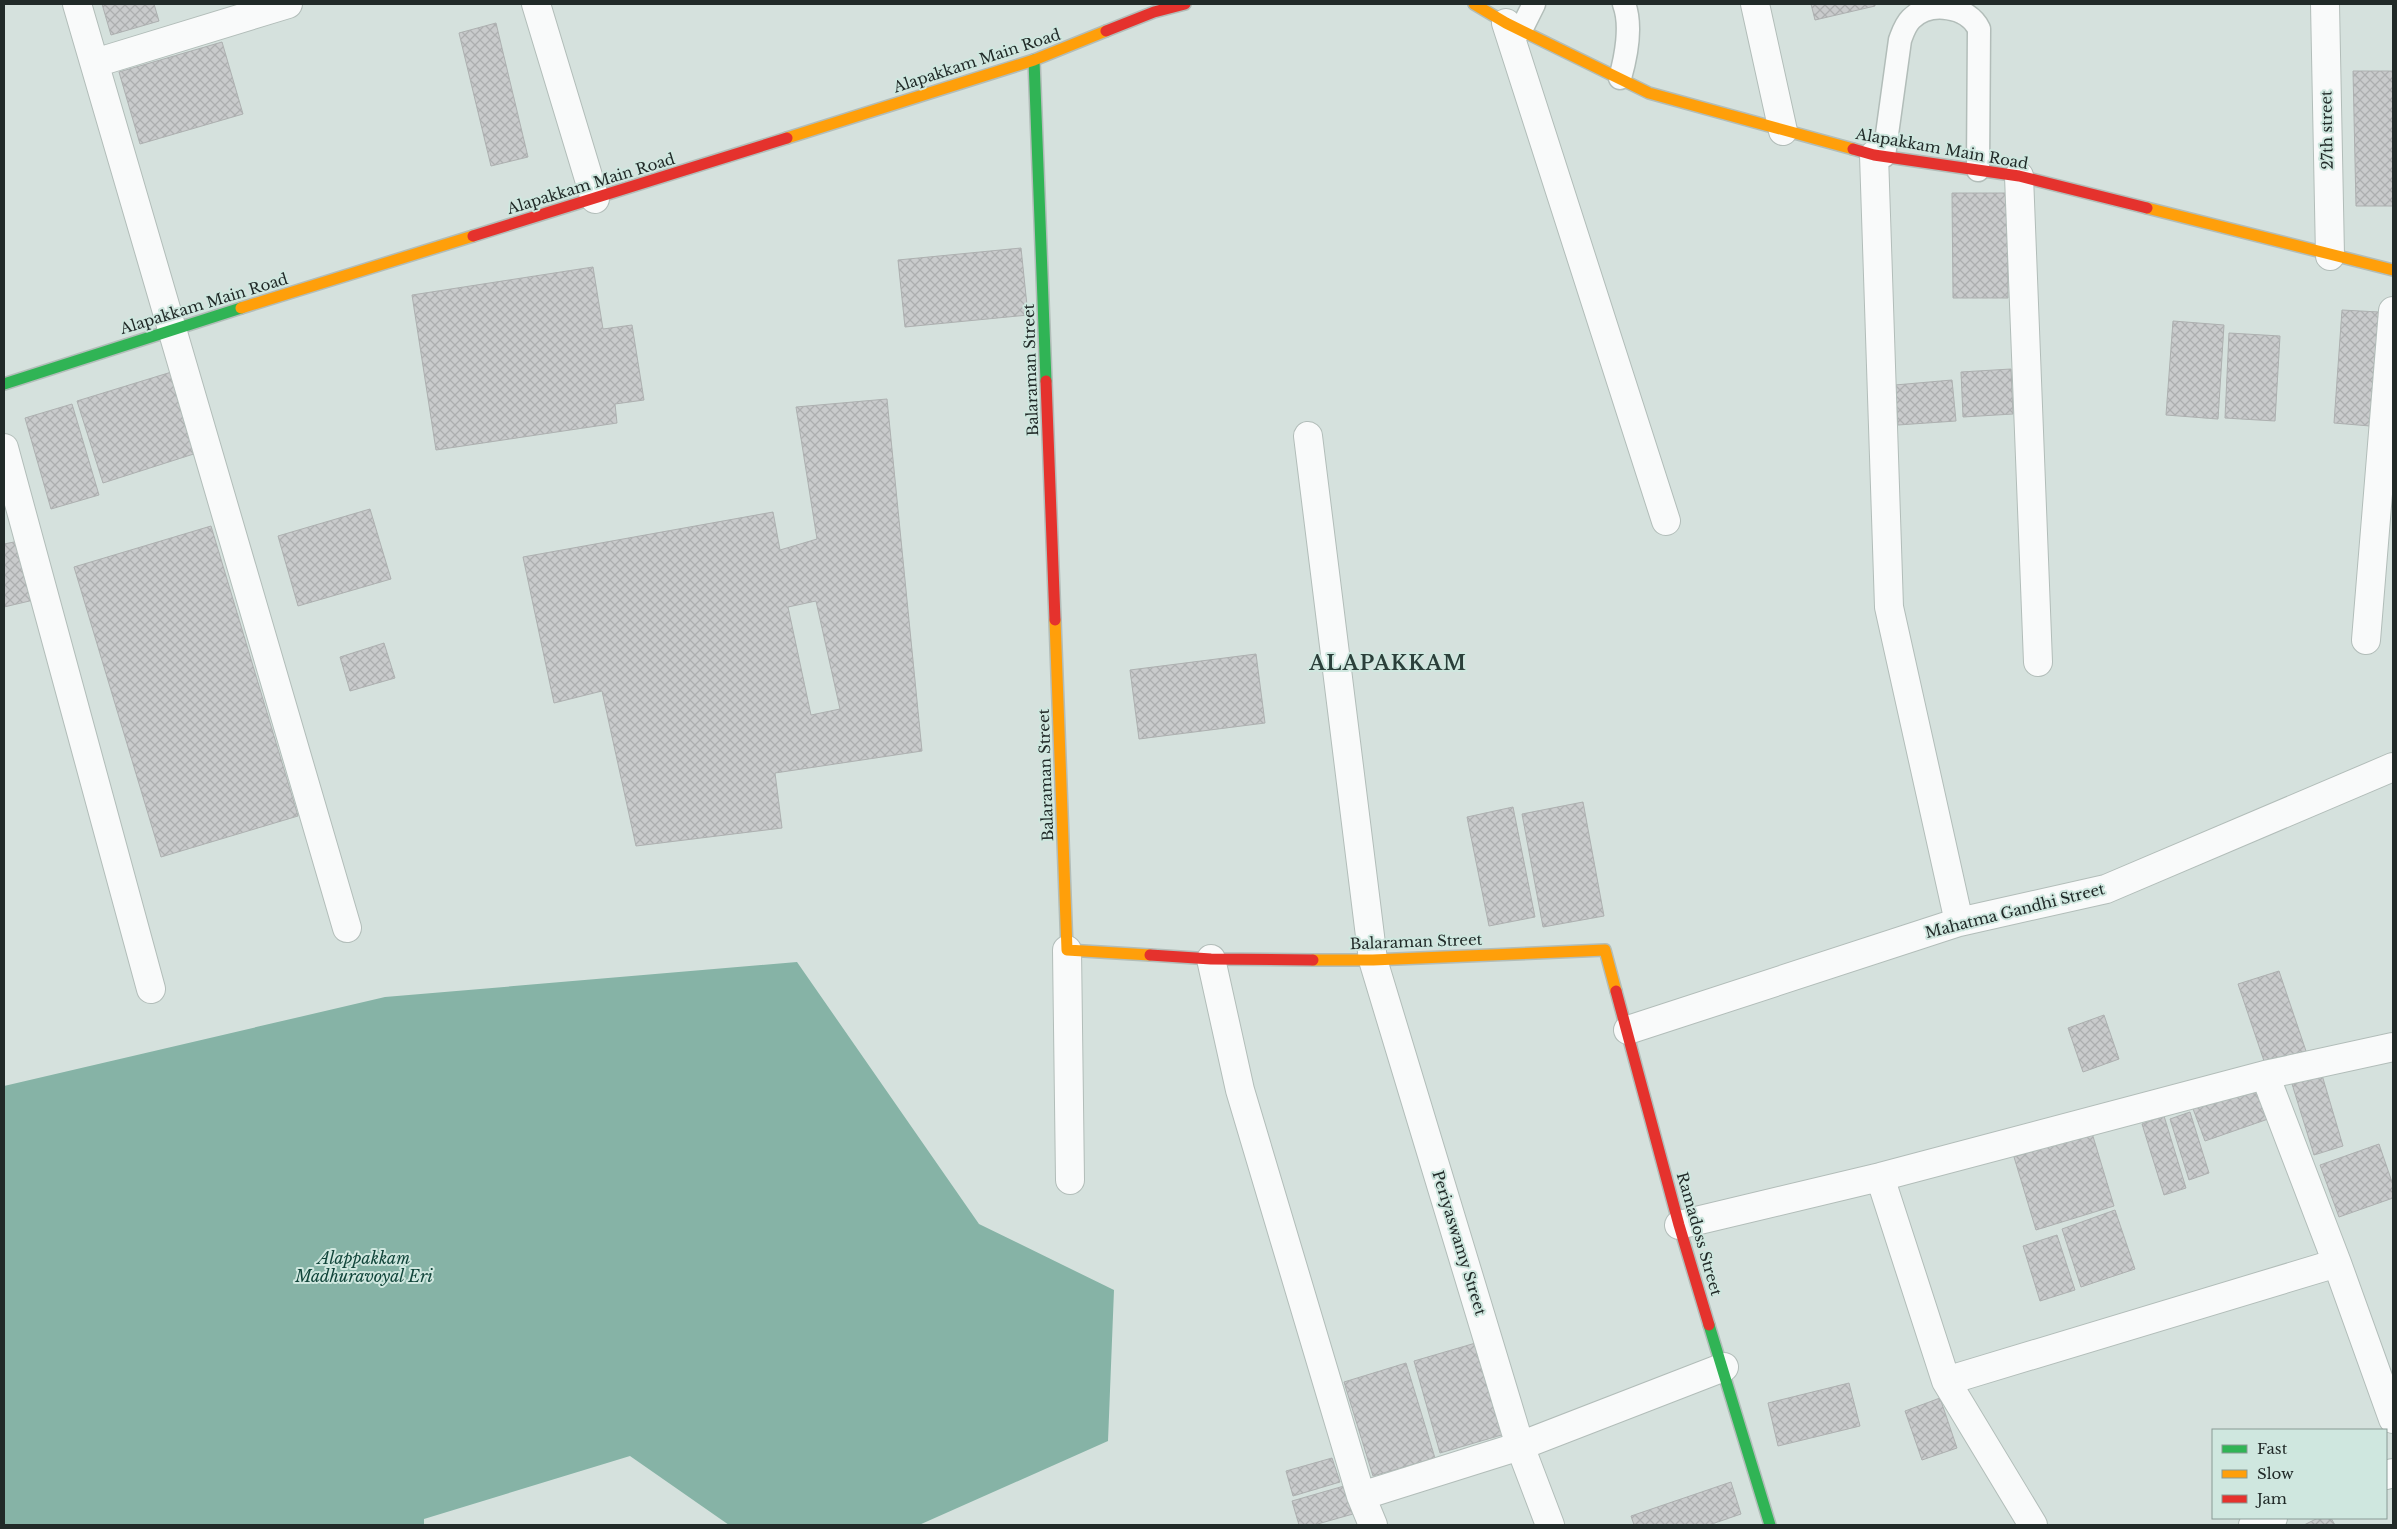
<svg xmlns="http://www.w3.org/2000/svg" width="2397" height="1529" font-family="'Libre Baskerville',serif">
<style>
.water{fill:#86b3a6}
.building{fill:url(#building-cross-hatch);stroke:#adb0b0;fill-rule:evenodd}
.lines{fill:none;stroke-linecap:round;stroke-linejoin:round}
.lane-casing{stroke:#b2bdb9;stroke-width:25}
.street-casing{stroke:#b2bdb9;stroke-width:30}
.fast-casing{stroke:#b2bdb9;stroke-width:14}
.slow-casing{stroke:#b2bdb9;stroke-width:14}
.jam-casing{stroke:#b2bdb9;stroke-width:14}
.lane{stroke:#f9fafa;stroke-width:22}
.street{stroke:#f9fafa;stroke-width:28}
.fast{stroke:#30b455;stroke-width:11}
.slow{stroke:#ff9f0a;stroke-width:11}
.jam{stroke:#e5322d;stroke-width:11}
.labels{text-anchor:middle;stroke-width:4;stroke-linejoin:round;paint-order:stroke}
.street-label{font-size:15px;fill:#212a28;stroke:#cfe7df}
.water-label{font-size:16px;font-style:italic;fill:#11453a;stroke:#cfe7df}
.district-label{font-size:20px;font-weight:bold;letter-spacing:1px;fill:#2b3f3a;stroke:#cfe7df}
</style>
<defs>
<pattern id="building-cross-hatch" width="8" height="8" patternUnits="userSpaceOnUse" patternTransform="scale(1.25)"><rect width="8" height="8" fill="#c9cbcc"/><path d="M0 0l8 8M0 8l8-8" fill="none" stroke="#acaeaf"/></pattern>
</defs>
<rect width="100%" height="100%" fill="#d5e1dd"/>
<!-- water -->
<path class="water" d="M 797,962 L 979,1224 L 1114,1290 L 1108,1441 L 919,1525 L 729,1525 L 630,1456 L 424,1519 L 424,1525 L 4,1525 L 4,1086 L 385,997 Z"/>
<!-- building -->
<path class="building" d="M 102,4 L 154,4 L 159,21 L 111,35 Z
M 1811,4 L 1875,4 L 1875,6 L 1815,20 Z
M 496,23 L 528,157 L 491,166 L 459,33 Z
M 222,42 L 243,114 L 140,144 L 119,72 Z
M 2353,71 L 2393,71 L 2393,206 L 2356,206 Z
M 1952,193 L 2007,193 L 2008,298 L 1953,298 Z
M 1021,248 L 1028,315 L 905,327 L 898,260 Z
M 593,267 L 603,329 L 632,325 L 644,400 L 615,404 L 617,423 L 436,450 L 412,295 Z
M 2342,310 L 2379,312 L 2370,426 L 2334,423 Z
M 2173,321 L 2224,325 L 2218,419 L 2166,415 Z
M 2229,333 L 2280,336 L 2275,421 L 2225,418 Z
M 2011,369 L 2013,414 L 1963,417 L 1961,372 Z
M 178,370 L 203,451 L 103,483 L 77,401 Z
M 1952,380 L 1956,421 L 1898,425 L 1895,385 Z
M 887,399 L 922,751 L 775,773 L 782,828 L 636,846 L 602,691 L 554,703 L 523,557 L 773,512 L 780,550 L 817,539 L 796,407 ZM 816,601 L 840,709 L 811,715 L 788,607 Z
M 72,404 L 99,495 L 51,509 L 25,418 Z
M 370,509 L 391,579 L 298,606 L 278,536 Z
M 211,526 L 298,816 L 161,857 L 74,567 Z
M 24,540 L 38,599 L 4,607 L 4,544 Z
M 384,643 L 395,678 L 350,691 L 340,657 Z
M 1256,654 L 1265,723 L 1139,739 L 1130,670 Z
M 1583,802 L 1604,916 L 1543,927 L 1522,814 Z
M 1513,807 L 1535,917 L 1489,926 L 1467,817 Z
M 2279,971 L 2306,1051 L 2265,1064 L 2238,984 Z
M 2104,1015 L 2119,1059 L 2083,1072 L 2068,1028 Z
M 2322,1075 L 2343,1146 L 2314,1155 L 2292,1084 Z
M 2259,1083 L 2271,1118 L 2205,1141 L 2192,1106 Z
M 2190,1112 L 2209,1173 L 2189,1180 L 2170,1119 Z
M 2164,1116 L 2186,1188 L 2164,1195 L 2142,1124 Z
M 2092,1133 L 2114,1206 L 2036,1230 L 2014,1157 Z
M 2379,1144 L 2393,1185 L 2393,1198 L 2339,1217 L 2320,1165 Z
M 2115,1210 L 2135,1269 L 2081,1287 L 2062,1229 Z
M 2057,1235 L 2075,1290 L 2040,1301 L 2023,1246 Z
M 1479,1342 L 1505,1434 L 1440,1453 L 1414,1361 Z
M 1406,1363 L 1435,1458 L 1373,1476 L 1344,1382 Z
M 1849,1383 L 1860,1426 L 1778,1446 L 1768,1403 Z
M 1940,1398 L 1957,1448 L 1922,1460 L 1905,1411 Z
M 1332,1458 L 1340,1482 L 1293,1496 L 1286,1471 Z
M 1731,1482 L 1741,1514 L 1709,1525 L 1634,1525 L 1631,1516 Z
M 1344,1486 L 1353,1514 L 1314,1525 L 1299,1525 L 1292,1501 Z
M 2318,1518 L 2331,1518 L 2335,1525 L 2304,1525 Z"/>
<g class="lines">
<!-- lane casing -->
<g class="lane-casing">
<path id="lane" d="M 1521,30 L 1534,4
M 1620,78 C 1626,57 1632,25 1624,4
M 1884,156 L 1900,40 C 1903,32 1905,25 1911,19 C 1930,0 1968,6 1979,29 L 1978,170"/>
</g>
<!-- street casing -->
<g class="street-casing">
<path id="street" d="M 77,4 L 347,928
M 536,4 L 595,199
M 1755,4 L 1783,131
M 2325,4 L 2330,256
M 1506,23 L 1666,521
M 95,63 L 288,4
M 1874,155 L 1889,607 L 1959,922
M 2019,176 L 2038,662
M 1308,436 L 1373,960 L 1520,1446 L 1550,1525
M 4,448 L 151,989
M 2366,640 L 2393,311
M 1067,950 L 1070,1180
M 1211,959 L 1240,1090 L 1361,1496 L 1373,1525
M 1628,1030 L 1959,922 L 2106,889 L 2393,767
M 2265,1075 L 2337,1263 L 2393,1419
M 1880,1177 L 1946,1381 L 2033,1525
M 1679,1225 L 1880,1177 L 2265,1075 L 2393,1047
M 1946,1381 L 2337,1263
M 2386,1475 L 2393,1473
M 1361,1496 L 1520,1446 L 1724,1367
M 2253,1525 L 2273,1518"/>
</g>
<!-- fast casing -->
<g class="fast-casing">
<path id="fast" d="M 1034,60 L 1046,381
M 4,384 L 241,308
M 1709,1325 L 1770,1525"/>
</g>
<!-- slow casing -->
<g class="slow-casing">
<path id="slow" d="M 1474,4 L 1506,23 L 1649,93 L 1853,149
M 787,138 L 1034,60 L 1106,31
M 2147,208 L 2393,270
M 241,308 L 473,236
M 1055,620 L 1067,950 L 1150,955
M 1313,960 L 1373,960 L 1605,950 L 1616,991"/>
</g>
<!-- jam casing -->
<g class="jam-casing">
<path id="jam" d="M 1106,31 L 1154,12 L 1185,4
M 1853,149 L 1874,155 L 2019,176 L 2147,208
M 473,236 L 787,138
M 1046,381 L 1055,620
M 1150,955 L 1211,959 L 1313,960
M 1616,991 L 1679,1225 L 1709,1325"/>
</g>
<!-- lane -->
<use href="#lane" class="lane"/>
<!-- street -->
<use href="#street" class="street"/>
<!-- fast -->
<use href="#fast" class="fast"/>
<!-- slow -->
<use href="#slow" class="slow"/>
<!-- jam -->
<use href="#jam" class="jam"/>
</g>
<g class="labels">
<!-- street labels -->
<g class="street-label">
<text transform="translate(977 61) rotate(-18)" y="5">Alapakkam Main Road</text>
<text transform="translate(2327 130) rotate(-91)" y="5">27th street</text>
<text transform="translate(1942 149) rotate(10)" y="5">Alapakkam Main Road</text>
<text transform="translate(591 184) rotate(-17)" y="5">Alapakkam Main Road</text>
<text transform="translate(204 304) rotate(-17)" y="5">Alapakkam Main Road</text>
<text transform="translate(1031 370) rotate(-92)" y="5">Balaraman Street</text>
<text transform="translate(1046 775) rotate(-92)" y="5">Balaraman Street</text>
<text transform="translate(2015 911) rotate(-14)" y="5">Mahatma Gandhi Street</text>
<text transform="translate(1416 942) rotate(-2)" y="5">Balaraman Street</text>
<text transform="translate(1699 1234) rotate(74)" y="5">Ramadoss Street</text>
<text transform="translate(1459 1243) rotate(73)" y="5">Periyaswamy Street</text>
</g>
<!-- water labels -->
<g class="water-label">
<text x="364" y="1264">Alappakkam<tspan x="364" dy="18">Madhuravoyal Eri</tspan></text>
</g>
<!-- district labels -->
<g class="district-label">
<text x="1388" y="670">ALAPAKKAM</text>
</g>
</g>
<!-- border -->
<rect width="2397" height="1529" fill="none" stroke="#212a28" stroke-width="10"/>
<!-- legend -->
<rect x="2212" y="1429" width="175" height="90" fill="#cfe7df" stroke="#899b96"/>
<rect x="2222" y="1445" width="25" height="8" fill="#30b455" stroke="#899b96"/>
<text x="2257" y="1454" font-size="15" fill="#212a28">Fast</text>
<rect x="2222" y="1470" width="25" height="8" fill="#ff9f0a" stroke="#899b96"/>
<text x="2257" y="1479" font-size="15" fill="#212a28">Slow</text>
<rect x="2222" y="1495" width="25" height="8" fill="#e5322d" stroke="#899b96"/>
<text x="2257" y="1504" font-size="15" fill="#212a28">Jam</text>
</svg>
